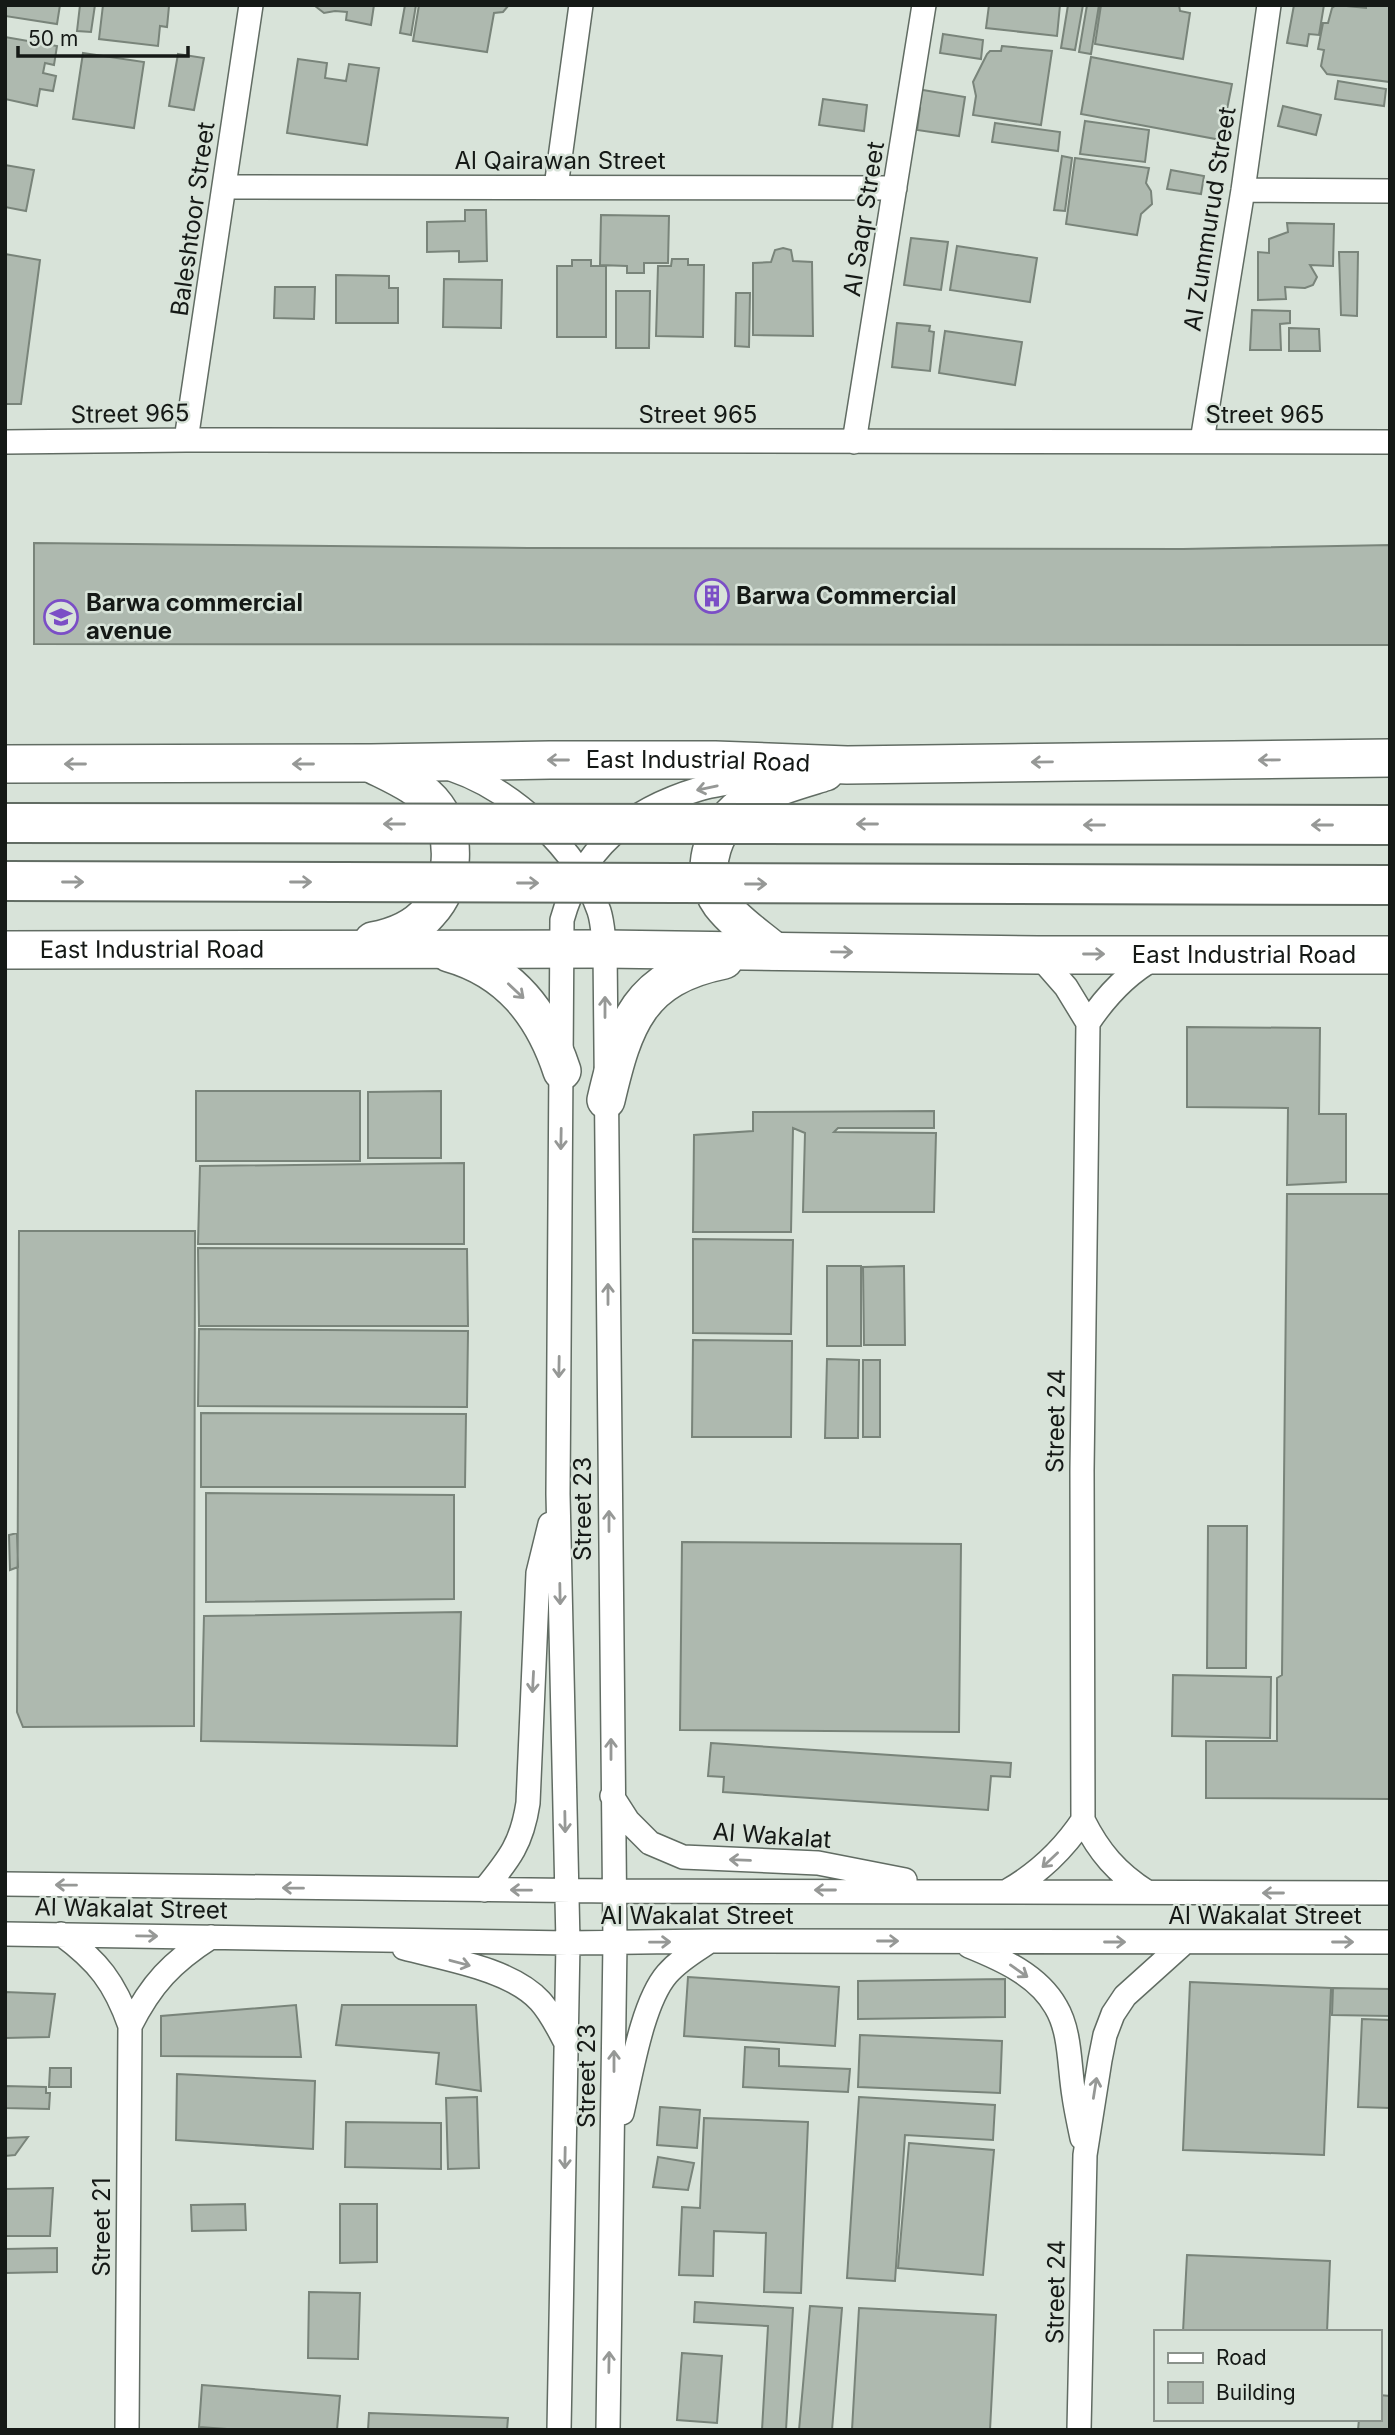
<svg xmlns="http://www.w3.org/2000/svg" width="1395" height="2435" font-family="Inter,sans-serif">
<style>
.building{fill:#aeb9af;stroke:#79847a;stroke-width:2}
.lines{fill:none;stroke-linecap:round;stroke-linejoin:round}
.minor-casing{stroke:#616c63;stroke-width:26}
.primary-casing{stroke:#616c63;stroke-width:40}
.minor{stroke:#fff;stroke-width:23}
.primary{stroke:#fff;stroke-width:37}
.trunk-bridge-casing{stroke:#616c63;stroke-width:42;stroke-linecap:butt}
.trunk-bridge{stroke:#fff;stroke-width:38}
.oneway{stroke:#969896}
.labels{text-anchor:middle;stroke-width:5;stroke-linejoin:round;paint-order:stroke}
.street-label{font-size:24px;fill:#151916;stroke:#d8e3d9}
.poi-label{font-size:24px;font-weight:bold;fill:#151916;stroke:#d8e3d9;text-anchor:start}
</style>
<rect width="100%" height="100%" fill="#d8e3d9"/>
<!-- building -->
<path class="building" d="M 5,5 L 60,5 L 57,24 L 5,16 Z
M 80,5 L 95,5 L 91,32 L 77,31 Z
M 103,5 L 169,6 L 167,27 L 160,26 L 158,46 L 99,39 Z
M 374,5 L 371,25 L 346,20 L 347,12 L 335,11 L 324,13 L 315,6 Z
M 405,5 L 416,5 L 411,35 L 400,33 Z
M 419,5 L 509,5 L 503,12 L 494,13 L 487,52 L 413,41 Z
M 989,5 L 1060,5 L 1057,36 L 986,28 Z
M 1068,5 L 1083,5 L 1075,50 L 1061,48 Z
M 1087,5 L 1099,5 L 1091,54 L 1079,52 Z
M 1101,5 L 1179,5 L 1180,11 L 1190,13 L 1183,59 L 1095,44 Z
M 1294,5 L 1324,5 L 1319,35 L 1309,34 L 1307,46 L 1287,43 Z
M 1336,5 L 1366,8 L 1366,5 L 1390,5 L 1390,82 L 1327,74 L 1321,66 L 1324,50 L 1318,49 L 1323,23 L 1328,23 L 1332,8 Z
M 943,34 L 983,40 L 981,59 L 940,53 Z
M 5,37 L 57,46 L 54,65 L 45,63 L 43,73 L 56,76 L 53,91 L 40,89 L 37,106 L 5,99 Z
M 1002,46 L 1052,51 L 1041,125 L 973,115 L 976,96 L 973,82 L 987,54 L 990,51 L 1001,51 Z
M 83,53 L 144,62 L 134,128 L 73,119 Z
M 178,54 L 204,58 L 194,110 L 169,106 Z
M 1091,57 L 1232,84 L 1221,140 L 1081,114 Z
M 298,59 L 327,63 L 325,78 L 346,81 L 349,64 L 379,68 L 367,145 L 287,133 Z
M 1338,81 L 1386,89 L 1384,106 L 1335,99 Z
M 917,89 L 965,97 L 959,136 L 917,130 L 920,108 L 914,107 Z
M 823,99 L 867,105 L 864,131 L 819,125 Z
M 1283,106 L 1321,115 L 1316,135 L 1278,126 Z
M 1085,121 L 1149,130 L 1145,162 L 1080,154 Z
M 995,123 L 1060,132 L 1058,151 L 992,142 Z
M 1062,156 L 1072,158 L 1065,211 L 1054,210 Z
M 1075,158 L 1149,168 L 1146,183 L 1151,191 L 1152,204 L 1141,214 L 1137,235 L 1066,224 Z
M 5,165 L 34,170 L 26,211 L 5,207 Z
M 1171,170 L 1204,176 L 1201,194 L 1167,189 Z
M 465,210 L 486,210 L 487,261 L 459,262 L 459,251 L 427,252 L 427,222 L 465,221 Z
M 601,215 L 669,216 L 668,263 L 644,263 L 644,273 L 627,273 L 627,266 L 600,265 Z
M 1287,223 L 1334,224 L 1333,266 L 1310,265 L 1317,277 L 1313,285 L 1305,288 L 1285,287 L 1286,299 L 1258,300 L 1258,252 L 1269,253 L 1269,239 L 1288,232 Z
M 911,238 L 948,242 L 941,290 L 904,285 Z
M 957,246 L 1037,258 L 1030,302 L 950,290 Z
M 783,248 L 791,250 L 793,261 L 812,262 L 813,336 L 753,335 L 753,263 L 771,262 L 775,250 Z
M 1339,252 L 1358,252 L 1357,316 L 1341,315 Z
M 5,254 L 40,260 L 21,404 L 5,404 Z
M 672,259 L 688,259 L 688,265 L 704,265 L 703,337 L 656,336 L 658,266 L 671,266 Z
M 572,260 L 591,260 L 591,266 L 606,266 L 606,337 L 557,337 L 557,266 L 572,266 Z
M 336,275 L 389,276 L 389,288 L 398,288 L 398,323 L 336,323 Z
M 444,279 L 502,280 L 501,328 L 443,327 Z
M 275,287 L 315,287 L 314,319 L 274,318 Z
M 616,291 L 650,291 L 649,348 L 616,348 Z
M 736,293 L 750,293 L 749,347 L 735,346 Z
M 1252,310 L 1290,311 L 1290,323 L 1280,324 L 1281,350 L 1250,350 Z
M 897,323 L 930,326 L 929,331 L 934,332 L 930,371 L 892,367 Z
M 1289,328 L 1319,329 L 1320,351 L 1289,351 Z
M 945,331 L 1022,342 L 1015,385 L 939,373 Z
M 34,543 L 528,548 L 1183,549 L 1390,545 L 1390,645 L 34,644 Z
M 1187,1027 L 1320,1028 L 1319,1114 L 1346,1114 L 1346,1182 L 1287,1185 L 1288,1108 L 1187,1107 Z
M 196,1091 L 360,1091 L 360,1161 L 196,1161 Z
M 441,1091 L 441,1158 L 368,1158 L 368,1092 Z
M 934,1111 L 934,1128 L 838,1128 L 834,1132 L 936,1133 L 934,1212 L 803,1212 L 805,1133 L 793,1128 L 791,1232 L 693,1232 L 694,1135 L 753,1131 L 753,1112 Z
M 464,1163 L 464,1244 L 198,1244 L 200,1166 Z
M 1287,1194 L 1390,1194 L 1390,1799 L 1206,1798 L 1206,1741 L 1277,1741 L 1277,1678 L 1282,1675 Z
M 19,1231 L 195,1231 L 194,1726 L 23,1727 L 17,1712 Z
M 693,1239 L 793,1240 L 791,1334 L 693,1333 Z
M 198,1248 L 467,1249 L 468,1326 L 199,1326 Z
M 827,1266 L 861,1266 L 861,1346 L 827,1346 Z
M 904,1266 L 905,1345 L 864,1345 L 863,1267 Z
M 199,1329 L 468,1331 L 467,1407 L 198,1406 Z
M 693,1340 L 792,1341 L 791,1437 L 692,1437 Z
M 827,1359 L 859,1360 L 858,1438 L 825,1438 Z
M 863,1360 L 880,1360 L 880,1437 L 863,1437 Z
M 201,1413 L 466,1414 L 465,1487 L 201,1487 Z
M 206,1493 L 454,1495 L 454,1599 L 206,1602 Z
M 1208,1526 L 1247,1526 L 1246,1668 L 1207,1668 Z
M 17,1533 L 18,1567 L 10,1570 L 9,1535 Z
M 682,1542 L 961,1544 L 959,1732 L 680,1730 Z
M 461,1612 L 457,1746 L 201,1741 L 204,1616 Z
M 1173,1675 L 1271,1677 L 1270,1738 L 1172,1736 Z
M 711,1743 L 1011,1763 L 1010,1777 L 991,1776 L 988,1810 L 723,1792 L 724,1777 L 708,1776 Z
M 688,1977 L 839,1987 L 835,2046 L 684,2036 Z
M 1005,1979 L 1005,2017 L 858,2019 L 858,1981 Z
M 1190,1982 L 1331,1988 L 1324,2155 L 1183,2150 Z
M 1333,1988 L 1390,1989 L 1390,2016 L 1332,2015 Z
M 5,1992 L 55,1994 L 49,2037 L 5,2038 Z
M 296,2005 L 301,2057 L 161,2056 L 161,2016 Z
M 342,2005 L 476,2005 L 481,2091 L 436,2084 L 439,2053 L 336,2045 Z
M 1362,2019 L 1390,2020 L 1390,2108 L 1358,2107 Z
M 860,2035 L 1002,2041 L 1000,2093 L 858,2087 Z
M 745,2047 L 779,2049 L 779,2066 L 850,2069 L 848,2092 L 743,2087 Z
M 50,2068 L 71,2068 L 71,2087 L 49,2087 Z
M 177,2074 L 315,2081 L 313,2149 L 176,2140 Z
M 5,2086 L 46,2087 L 46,2093 L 50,2093 L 49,2109 L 5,2108 Z
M 477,2097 L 479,2168 L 448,2169 L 446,2098 Z
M 859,2097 L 995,2105 L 993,2140 L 905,2135 L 895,2281 L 847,2278 Z
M 660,2107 L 700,2110 L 697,2148 L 657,2145 Z
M 704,2118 L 808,2122 L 801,2293 L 764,2292 L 766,2233 L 714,2231 L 713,2276 L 679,2275 L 682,2207 L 700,2208 Z
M 346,2122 L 441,2123 L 441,2169 L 345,2167 Z
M 28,2137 L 15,2155 L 5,2156 L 5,2138 Z
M 909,2143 L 994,2150 L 983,2275 L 898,2268 Z
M 658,2157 L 694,2163 L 688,2190 L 653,2187 Z
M 53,2188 L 50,2236 L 5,2236 L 5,2189 Z
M 245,2204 L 246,2230 L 192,2231 L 191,2205 Z
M 340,2204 L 377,2204 L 377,2262 L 340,2263 Z
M 57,2248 L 57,2272 L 5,2273 L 5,2249 Z
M 1187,2255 L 1330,2261 L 1327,2332 L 1183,2332 Z
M 309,2292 L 360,2293 L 358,2359 L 308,2358 Z
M 695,2302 L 793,2308 L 786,2430 L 762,2430 L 768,2326 L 694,2322 Z
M 810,2306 L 842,2308 L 832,2430 L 799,2430 Z
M 859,2308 L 996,2315 L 990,2430 L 852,2430 Z
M 682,2353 L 722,2356 L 717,2423 L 677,2420 Z
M 202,2385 L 340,2396 L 337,2430 L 241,2430 L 199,2427 Z
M 1379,2395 L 1390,2396 L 1390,2430 L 1358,2430 L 1359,2419 L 1379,2419 Z
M 369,2413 L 508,2418 L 507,2430 L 368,2430 Z"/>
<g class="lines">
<!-- minor casing -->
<g class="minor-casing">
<path id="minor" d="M 224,187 L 895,188
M 556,187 L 581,5
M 1243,190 L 1390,191
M 186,440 L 251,5
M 1202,441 L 1243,190 L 1269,5
M 5,442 L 186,440 L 1390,442
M 854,442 L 924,5
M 451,769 C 513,790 577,848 599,911 C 603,923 603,937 605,949 L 615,1942 L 608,2430
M 1038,955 L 1066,987 L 1088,1023 L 1082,1470 L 1083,1820 C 1099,1852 1117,1873 1147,1892
M 1088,1023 C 1106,996 1126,974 1155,958
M 612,1796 L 628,1821 L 650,1843 L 683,1857 L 818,1863 L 905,1880
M 5,1884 L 613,1891 L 1390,1893
M 484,1890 C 510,1858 522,1843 528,1803 L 538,1573 L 550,1524
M 1009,1890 C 1040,1872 1063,1850 1083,1820
M 5,1934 L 568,1943 L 710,1941 L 1390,1942
M 61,1934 C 98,1961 115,1983 130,2026 L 127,2430
M 969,1946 C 1001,1959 1038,1975 1056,2007 C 1071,2032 1069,2067 1074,2096 C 1076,2110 1079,2124 1082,2138
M 404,1948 C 445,1959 511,1969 540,2001 C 551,2013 558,2028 566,2043
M 130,2026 C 151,1984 172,1962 211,1937
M 622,2113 C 631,2075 642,2003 667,1974 C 679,1960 695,1951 710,1941
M 559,2430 L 568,1943 L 558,1494 L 562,920 C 582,848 629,810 699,789 C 724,782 752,780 778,776
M 1079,2430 L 1085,2155 L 1100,2060 L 1105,2035 L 1113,2014 L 1125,1996 L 1185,1942"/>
</g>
<!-- primary casing -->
<g class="primary-casing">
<g id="primary">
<path id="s1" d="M 5,764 L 371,763 L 550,760 L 715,760 L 847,765 L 1390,758"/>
<path d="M 373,941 C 394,937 415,929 429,912 C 454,885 458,838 436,807 C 422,787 396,776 374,765"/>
<path id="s2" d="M 5,950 L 605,949 L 1038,955 L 1390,955"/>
<path d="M 774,951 C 756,936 735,922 721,904 C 695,868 715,823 749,801 C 772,787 799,780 825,772"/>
<path d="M 449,953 C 509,970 543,1013 562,1071"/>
<path d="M 606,1100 C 624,1023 639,977 724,960"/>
</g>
</g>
<!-- minor -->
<use href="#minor" class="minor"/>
<!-- primary -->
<use href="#primary" class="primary"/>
<!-- trunk-bridge casing -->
<g class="trunk-bridge-casing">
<path id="trunk-bridge" d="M 5,823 L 1390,825
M 5,881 L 1390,885"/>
</g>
<!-- trunk-bridge -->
<use href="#trunk-bridge" class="trunk-bridge"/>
</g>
<!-- one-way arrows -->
<defs><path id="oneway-shaft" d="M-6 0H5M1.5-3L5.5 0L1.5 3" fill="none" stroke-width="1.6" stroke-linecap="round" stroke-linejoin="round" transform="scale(1.75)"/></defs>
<g class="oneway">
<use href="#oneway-shaft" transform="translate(558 760) rotate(180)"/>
<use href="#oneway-shaft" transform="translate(1269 760) rotate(179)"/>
<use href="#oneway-shaft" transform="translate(1042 762) rotate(179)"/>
<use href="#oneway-shaft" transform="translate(75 764) rotate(180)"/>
<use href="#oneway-shaft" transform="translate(303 764) rotate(180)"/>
<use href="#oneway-shaft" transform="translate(707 788) rotate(168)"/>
<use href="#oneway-shaft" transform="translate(394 824) rotate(-180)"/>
<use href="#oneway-shaft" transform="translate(867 824) rotate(-180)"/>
<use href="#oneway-shaft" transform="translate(1094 825) rotate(-180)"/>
<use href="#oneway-shaft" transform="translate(1322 825) rotate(-180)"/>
<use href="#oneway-shaft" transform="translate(73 882)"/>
<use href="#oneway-shaft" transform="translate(301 882)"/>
<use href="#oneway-shaft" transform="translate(528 883)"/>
<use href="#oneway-shaft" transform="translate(756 884)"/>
<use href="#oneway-shaft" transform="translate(842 952) rotate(1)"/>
<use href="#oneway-shaft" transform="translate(1094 954)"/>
<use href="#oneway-shaft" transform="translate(516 991) rotate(43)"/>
<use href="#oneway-shaft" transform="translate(605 1007) rotate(-90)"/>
<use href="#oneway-shaft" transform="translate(561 1139) rotate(91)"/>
<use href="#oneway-shaft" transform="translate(608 1294) rotate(-90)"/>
<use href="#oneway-shaft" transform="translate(559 1367) rotate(91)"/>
<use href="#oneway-shaft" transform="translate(609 1521) rotate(-90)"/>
<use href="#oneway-shaft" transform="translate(560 1594) rotate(89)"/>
<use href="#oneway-shaft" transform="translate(533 1682) rotate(93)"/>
<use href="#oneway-shaft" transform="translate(611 1749) rotate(-90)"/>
<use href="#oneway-shaft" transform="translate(565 1822) rotate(89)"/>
<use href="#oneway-shaft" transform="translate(740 1860) rotate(-178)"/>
<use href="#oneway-shaft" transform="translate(1050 1860) rotate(137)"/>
<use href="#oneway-shaft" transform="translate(66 1885) rotate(-179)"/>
<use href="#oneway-shaft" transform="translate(293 1888) rotate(-179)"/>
<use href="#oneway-shaft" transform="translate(521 1890) rotate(-179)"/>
<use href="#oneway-shaft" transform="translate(825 1890) rotate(180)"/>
<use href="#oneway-shaft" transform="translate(1273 1893) rotate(-180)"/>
<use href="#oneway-shaft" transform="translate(147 1936) rotate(1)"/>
<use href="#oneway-shaft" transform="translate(888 1941)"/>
<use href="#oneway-shaft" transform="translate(660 1942) rotate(-1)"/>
<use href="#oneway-shaft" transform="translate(1115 1942)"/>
<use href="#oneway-shaft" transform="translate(1343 1942)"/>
<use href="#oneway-shaft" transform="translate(460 1963) rotate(15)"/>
<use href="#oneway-shaft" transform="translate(1019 1971) rotate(35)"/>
<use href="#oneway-shaft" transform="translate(614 2061) rotate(-90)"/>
<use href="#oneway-shaft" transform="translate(1095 2088) rotate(-81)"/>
<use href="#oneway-shaft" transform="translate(565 2158) rotate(91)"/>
<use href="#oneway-shaft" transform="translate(609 2362) rotate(-89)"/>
</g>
<!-- icons -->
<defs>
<g id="building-ring" transform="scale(1.75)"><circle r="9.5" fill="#d8e3d9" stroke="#7b4ec6" stroke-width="1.5"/><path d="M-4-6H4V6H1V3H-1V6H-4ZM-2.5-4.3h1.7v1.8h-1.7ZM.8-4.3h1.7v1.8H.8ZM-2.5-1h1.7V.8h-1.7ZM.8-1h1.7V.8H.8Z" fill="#7b4ec6"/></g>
<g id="school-ring" transform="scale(1.75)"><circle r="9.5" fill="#d8e3d9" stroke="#7b4ec6" stroke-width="1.5"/><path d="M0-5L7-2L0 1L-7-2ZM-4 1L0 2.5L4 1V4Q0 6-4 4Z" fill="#7b4ec6"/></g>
</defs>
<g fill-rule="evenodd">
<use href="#building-ring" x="712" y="596"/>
<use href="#school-ring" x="61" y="617"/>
</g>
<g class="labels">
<!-- street labels -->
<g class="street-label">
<text x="560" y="169">Al Qairawan Street</text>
<text transform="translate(193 219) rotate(-82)" y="8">Baleshtoor Street</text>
<text transform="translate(864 219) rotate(-81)" y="8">Al Saqr Street</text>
<text transform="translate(1210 219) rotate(-81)" y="8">Al Zummurud Street</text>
<text transform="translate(130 414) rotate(-1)" y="8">Street 965</text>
<text x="698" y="423">Street 965</text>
<text x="1265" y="423">Street 965</text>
<text dy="8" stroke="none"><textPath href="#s1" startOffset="693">East Industrial Road</textPath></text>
<text dy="8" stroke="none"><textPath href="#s2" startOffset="147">East Industrial Road</textPath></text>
<text dy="8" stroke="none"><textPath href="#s2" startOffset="1239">East Industrial Road</textPath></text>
<text transform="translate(1056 1421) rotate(-89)" y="8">Street 24</text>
<text transform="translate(583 1509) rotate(-90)" y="8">Street 23</text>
<text transform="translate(772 1836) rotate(4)" y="8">Al Wakalat</text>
<text transform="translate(131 1909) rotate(1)" y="8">Al Wakalat Street</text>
<text x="697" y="1924">Al Wakalat Street</text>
<text x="1265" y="1924">Al Wakalat Street</text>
<text transform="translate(587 2076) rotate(-90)" y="8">Street 23</text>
<text transform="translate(102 2227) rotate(-90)" y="8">Street 21</text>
<text transform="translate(1056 2292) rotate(-89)" y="8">Street 24</text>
</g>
<!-- poi labels -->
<g class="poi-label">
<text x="736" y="604">Barwa Commercial</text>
<text x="86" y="611">Barwa commercial<tspan x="86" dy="28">avenue</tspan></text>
</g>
</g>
<!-- border -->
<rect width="1395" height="2435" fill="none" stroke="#151916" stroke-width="14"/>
<!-- legend -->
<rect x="1154" y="2330" width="228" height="91" fill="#d8e3d9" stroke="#8a928b" stroke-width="2"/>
<rect x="1168" y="2353" width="35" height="10" fill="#ffffff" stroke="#8a928b" stroke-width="2"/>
<text x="1216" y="2365" font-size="21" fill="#151916">Road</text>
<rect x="1168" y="2382" width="35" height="21" fill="#aeb9af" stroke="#8a928b" stroke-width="2"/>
<text x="1216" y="2400" font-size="21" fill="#151916">Building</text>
<!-- scale -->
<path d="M18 46v10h170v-10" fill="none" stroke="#151916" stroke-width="3.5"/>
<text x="28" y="46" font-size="21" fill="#151916" stroke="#d8e3d9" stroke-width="5" paint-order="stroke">50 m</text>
</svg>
